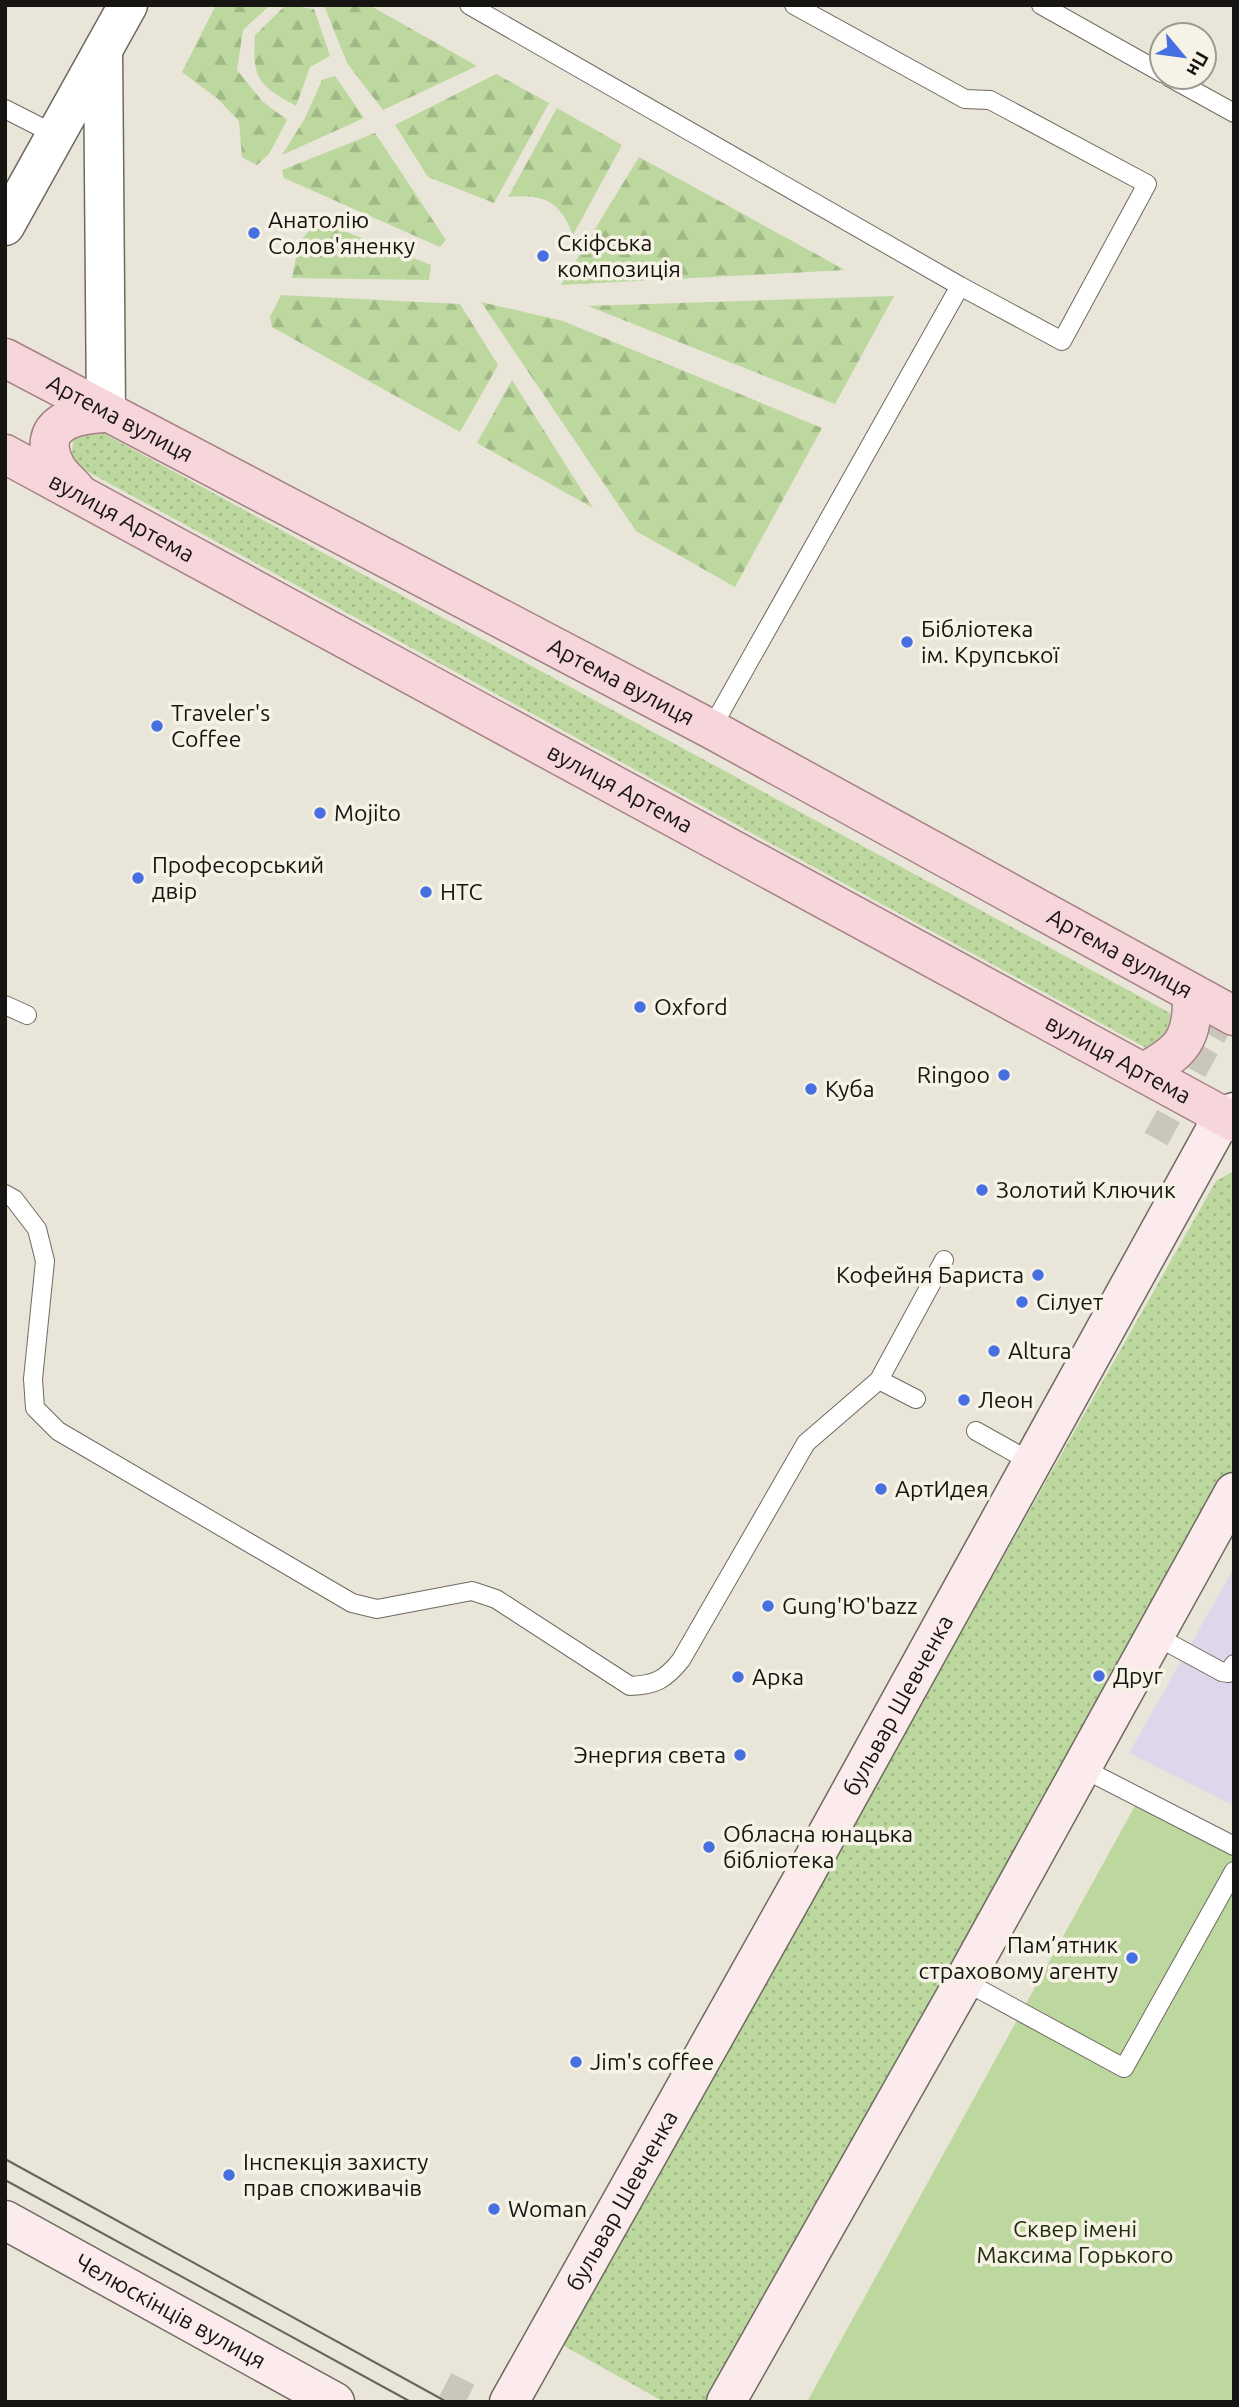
<svg xmlns="http://www.w3.org/2000/svg" width="1239" height="2407" font-family="Ubuntu,sans-serif">
<style>
.education{fill:#e0d6eb}
.grass{fill:url(#grass-dots)}
.forest{fill:url(#forest-firs)}
.green{fill:#bcd89e}
.lines{fill:none;stroke-linecap:round;stroke-linejoin:round}
.pedestrian-tunnel{stroke:#c9c6bb;stroke-width:26;stroke-dasharray:26 13;stroke-linecap:butt}
.service-casing{stroke:#6e6a60;stroke-width:20}
.tertiary-casing{stroke:#6e6a60;stroke-width:41}
.secondary-casing{stroke:#6e6a60;stroke-width:41}
.primary-casing{stroke:#a58185;stroke-width:41}
.service{stroke:#fff;stroke-width:18}
.tertiary{stroke:#fff;stroke-width:38}
.secondary{stroke:#fbebed;stroke-width:38}
.primary{stroke:#f7d6db;stroke-width:38}
.tram{stroke:#66645d;stroke-width:2}
.poi-dot{fill:#4670e2;stroke:#f7f2e6;stroke-width:2.5}
.labels{text-anchor:middle;stroke-width:7;stroke-linejoin:round;paint-order:stroke}
.poi-label{font-size:23px;fill:#161511;stroke:#f7f2e6;text-anchor:start}
.street-label{font-size:23px;fill:#161511;stroke:#f7f2e6}
.park-label{font-size:23px;fill:#202f0b;stroke:#f7f2e6}
</style>
<defs>
<pattern id="grass-dots" width="8" height="8" patternUnits="userSpaceOnUse" patternTransform="scale(1.75)"><rect width="8" height="8" fill="#bcd89e"/><path d="M2 2h.1M6 6h.1" fill="none" stroke="#a1b887" stroke-width="1.8" stroke-linecap="round"/></pattern>
<pattern id="forest-firs" width="22" height="20" patternUnits="userSpaceOnUse" patternTransform="scale(1.75)"><rect width="22" height="20" fill="#bcd89e"/><path d="M5 1l3.5 6h-7zM16 11l3.5 6h-7z" fill="#a1b887"/></pattern>
</defs>
<rect width="100%" height="100%" fill="#e9e5d9"/>
<!-- education -->
<path class="education" d="M 1234,1568 L 1234,1806 L 1129,1753 Z"/>
<!-- grass -->
<path class="grass" d="M 85,430 L 101,432 L 1170,1013 L 1172,1025 L 1169,1037 L 1150,1050 L 81,468 L 72,456 L 73,439 Z
M 1234,1171 L 1234,1481 L 715,2402 L 664,2402 L 559,2343 L 1216,1181 Z"/>
<!-- forest -->
<path class="forest" d="M 216,5 L 270,5 L 243,30 L 237,70 L 262,101 L 287,120 L 269,154 L 257,165 L 242,157 L 239,121 L 218,99 L 182,72 Z
M 286,5 L 314,9 L 330,56 L 310,67 L 296,106 C 258,85 252,79 255,35 Z
M 324,5 L 369,5 L 477,66 L 383,110 L 347,63 Z
M 496,74 L 549,103 L 494,203 L 428,177 L 395,125 Z
M 335,76 L 364,118 L 282,155 L 304,120 L 322,80 Z
M 557,108 L 622,145 L 573,235 C 560,201 544,194 508,197 Z
M 375,133 L 446,240 L 440,247 L 284,178 L 282,170 Z
M 639,157 L 845,270 L 561,285 Z
M 318,221 L 431,265 L 429,280 L 292,278 L 299,242 Z
M 281,295 L 460,304 L 498,365 L 460,432 L 272,327 L 270,317 Z
M 894,296 L 835,404 L 588,306 Z
M 481,302 L 563,321 L 822,428 L 735,587 L 636,531 Z
M 512,380 L 593,508 L 477,443 Z"/>
<!-- green -->
<path class="green" d="M 1142,1793 L 1233,1845 L 1234,2402 L 807,2402 Z"/>
<g class="lines">
<!-- pedestrian-tunnel -->
<path class="pedestrian-tunnel" d="M 1156,1139 L 1234,998
M 451,2402 L 467,2371"/>
<!-- service casing -->
<g class="service-casing">
<path id="service" d="M 469,5 L 960,286 L 1062,341 L 1147,184 L 990,100 L 965,99 L 794,5
M 1041,5 L 1162,73
M 1169,77 L 1234,113
M 5,109 L 58,136
M 711,729 L 960,286
M 5,1005 L 27,1015
M 5,1194 L 14,1199 L 37,1229 L 45,1261 L 33,1379 L 35,1408 L 58,1431 L 352,1603 L 377,1609 L 472,1591 L 496,1599 L 630,1686 C 655,1685 665,1680 681,1660 L 806,1443 L 879,1380
M 916,1399 L 879,1380 L 944,1260
M 976,1431 L 1033,1463
M 1154,1635 L 1222,1672 L 1228,1673 L 1234,1664
M 1082,1768 L 1234,1846
M 964,1981 L 1124,2068 L 1234,1871"/>
</g>
<!-- tertiary casing -->
<g class="tertiary-casing">
<path id="tertiary" d="M 103,50 L 106,413
M 5,226 L 128,5"/>
</g>
<!-- secondary casing -->
<g class="secondary-casing">
<g id="secondary">
<path id="s1" d="M 5,2220 L 335,2402"/>
<path id="s2" d="M 509,2402 L 798,1887 L 1223,1116 L 1234,1112"/>
<path d="M 726,2402 L 964,1981 L 1234,1492"/>
</g>
</g>
<!-- primary casing -->
<g class="primary-casing">
<g id="primary">
<path id="s3" d="M 5,358 L 711,729 L 1234,1016"/>
<path id="s4" d="M 5,454 L 1234,1122"/>
<path d="M 76,490 C 70,483 59,474 55,465 C 35,423 75,414 106,413"/>
<path d="M 1144,1072 C 1183,1051 1193,1039 1192,994"/>
</g>
</g>
<!-- service -->
<use href="#service" class="service"/>
<!-- tertiary -->
<use href="#tertiary" class="tertiary"/>
<!-- secondary -->
<use href="#secondary" class="secondary"/>
<!-- primary -->
<use href="#primary" class="primary"/>
<!-- tram -->
<path class="tram" d="M 5,2159 L 447,2402
M 5,2180 L 411,2402"/>
</g>
<!-- markers -->
<g class="poi-dot">
<circle cx="254" cy="233" r="7"/>
<circle cx="543" cy="256" r="7"/>
<circle cx="907" cy="642" r="7"/>
<circle cx="157" cy="726" r="7"/>
<circle cx="320" cy="813" r="7"/>
<circle cx="138" cy="878" r="7"/>
<circle cx="426" cy="892" r="7"/>
<circle cx="640" cy="1007" r="7"/>
<circle cx="1004" cy="1075" r="7"/>
<circle cx="811" cy="1089" r="7"/>
<circle cx="982" cy="1190" r="7"/>
<circle cx="1038" cy="1275" r="7"/>
<circle cx="1022" cy="1302" r="7"/>
<circle cx="994" cy="1351" r="7"/>
<circle cx="964" cy="1400" r="7"/>
<circle cx="881" cy="1489" r="7"/>
<circle cx="768" cy="1606" r="7"/>
<circle cx="1099" cy="1676" r="7"/>
<circle cx="738" cy="1677" r="7"/>
<circle cx="740" cy="1755" r="7"/>
<circle cx="709" cy="1847" r="7"/>
<circle cx="1132" cy="1958" r="7"/>
<circle cx="576" cy="2062" r="7"/>
<circle cx="229" cy="2175" r="7"/>
<circle cx="494" cy="2209" r="7"/>
</g>
<g class="labels">
<!-- poi labels -->
<g class="poi-label">
<text x="268" y="228">Анатолію<tspan x="268" dy="26">Солов'яненку</tspan></text>
<text x="557" y="251">Скіфська<tspan x="557" dy="26">композиція</tspan></text>
<text x="921" y="637">Бібліотека<tspan x="921" dy="26">ім. Крупської</tspan></text>
<text x="171" y="721">Traveler's<tspan x="171" dy="26">Coffee</tspan></text>
<text x="334" y="821">Mojito</text>
<text x="152" y="873">Професорський<tspan x="152" dy="26">двір</tspan></text>
<text x="440" y="900">HTC</text>
<text x="654" y="1015">Oxford</text>
<text x="990" y="1083" text-anchor="end">Ringoo</text>
<text x="825" y="1097">Куба</text>
<text x="996" y="1198">Золотий Ключик</text>
<text x="1024" y="1283" text-anchor="end">Кофейня Бариста</text>
<text x="1036" y="1310">Сілует</text>
<text x="1008" y="1359">Altura</text>
<text x="978" y="1408">Леон</text>
<text x="895" y="1497">АртИдея</text>
<text x="782" y="1614">Gung'Ю'bazz</text>
<text x="1113" y="1684">Друг</text>
<text x="752" y="1685">Арка</text>
<text x="726" y="1763" text-anchor="end">Энергия света</text>
<text x="723" y="1842">Обласна юнацька<tspan x="723" dy="26">бібліотека</tspan></text>
<text x="1118" y="1953" text-anchor="end">Пам’ятник<tspan x="1118" dy="26">страховому агенту</tspan></text>
<text x="590" y="2070">Jim's coffee</text>
<text x="243" y="2170">Інспекція захисту<tspan x="243" dy="26">прав споживачів</tspan></text>
<text x="508" y="2217">Woman</text>
</g>
<!-- street labels -->
<g class="street-label">
<text dy="8" stroke="none"><textPath href="#s3" startOffset="130">Артема вулиця</textPath></text>
<text dy="8" stroke="none"><textPath href="#s4" startOffset="133">вулиця Артема</textPath></text>
<text dy="8" stroke="none"><textPath href="#s3" startOffset="696">Артема вулиця</textPath></text>
<text dy="8" stroke="none"><textPath href="#s4" startOffset="700">вулиця Артема</textPath></text>
<text dy="8" stroke="none"><textPath href="#s3" startOffset="1264">Артема вулиця</textPath></text>
<text dy="8" stroke="none"><textPath href="#s4" startOffset="1267">вулиця Артема</textPath></text>
<text dy="8" stroke="none"><textPath href="#s2" startOffset="798">бульвар Шевченка</textPath></text>
<text dy="8" stroke="none"><textPath href="#s2" startOffset="231">бульвар Шевченка</textPath></text>
<text dy="8" stroke="none"><textPath href="#s1" startOffset="189">Челюскінців вулиця</textPath></text>
</g>
<!-- park labels -->
<g class="park-label">
<text x="1075" y="2237">Сквер імені<tspan x="1075" dy="26">Максима Горького</tspan></text>
</g>
</g>
<!-- border -->
<rect width="1239" height="2407" fill="none" stroke="#161511" stroke-width="14"/>
<!-- north arrow -->
<g transform="translate(1183 56) rotate(119)"><circle r="33" fill="#f7f2e6" stroke="#9d9a91" stroke-width="2"/>
<path d="M0-5L12 26L0 18L-12 26Z" fill="#4670e2"/>
<text y="-10" font-size="19" font-weight="bold" text-anchor="middle" fill="#161511">Пн</text>
</g>
</svg>
